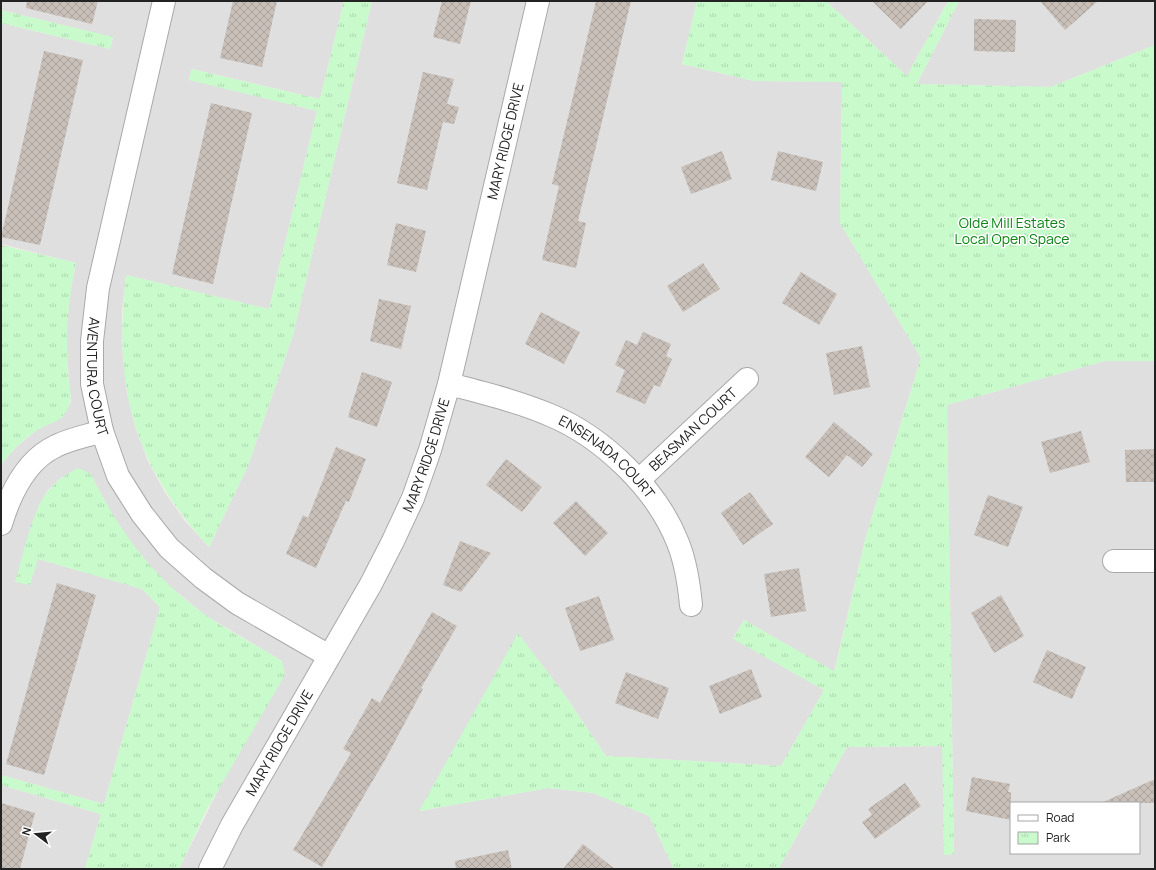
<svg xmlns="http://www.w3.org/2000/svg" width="1156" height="870" font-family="Manrope,sans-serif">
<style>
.residential{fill:#e0dfdf;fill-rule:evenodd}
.park{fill:url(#park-tufts)}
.building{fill:url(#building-cross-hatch)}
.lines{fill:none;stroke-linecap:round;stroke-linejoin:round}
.minor-casing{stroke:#a9a9a9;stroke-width:24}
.minor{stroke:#fff;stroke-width:22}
.labels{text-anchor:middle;stroke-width:3;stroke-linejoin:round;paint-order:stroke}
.street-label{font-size:14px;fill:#222;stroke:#fff}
.park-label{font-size:14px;fill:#0c8416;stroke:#fff}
</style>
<defs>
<pattern id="park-tufts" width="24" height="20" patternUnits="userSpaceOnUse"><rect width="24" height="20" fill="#c8facc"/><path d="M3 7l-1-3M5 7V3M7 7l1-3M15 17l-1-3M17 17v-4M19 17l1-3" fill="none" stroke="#acd6af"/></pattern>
<pattern id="building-cross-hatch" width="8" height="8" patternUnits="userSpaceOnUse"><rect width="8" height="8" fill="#c7bfb8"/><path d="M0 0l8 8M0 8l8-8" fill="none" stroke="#aba49e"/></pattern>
</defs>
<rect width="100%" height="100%" fill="#f2efe9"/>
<!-- residential -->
<path class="residential" d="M 1,1 L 344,1 L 320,99 L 192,69 L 189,79 L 317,111 L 269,309 L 126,275 L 122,311 L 122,347 L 127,393 L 135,426 L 147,459 L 164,491 L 185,521 L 209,547 L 248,466 L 293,335 L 372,1 L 697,1 L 682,64 L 754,81 L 842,82 L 840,223 L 921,358 L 866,536 L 834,672 L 744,620 L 733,638 L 824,690 L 781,766 L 606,756 L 562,691 L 420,811 L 548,788 L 593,793 L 649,816 L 674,869 L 179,869 L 282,661 L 205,615 L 162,580 L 141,557 L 122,531 L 105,503 L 91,474 L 62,477 L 48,490 L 38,507 L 38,559 L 142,589 L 160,607 L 104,804 L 1,775 L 1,465 L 15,448 L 37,430 L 63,417 L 71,402 L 67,357 L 67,325 L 70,293 L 76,263 L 1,244 L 1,23 L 110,49 L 113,38 L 1,10 Z
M 826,1 L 948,1 L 907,76 Z
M 959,1 L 1155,1 L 1155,45 L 1051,87 L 917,84 Z
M 1105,361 L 1155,361 L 1155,869 L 780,869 L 780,866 L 847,747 L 943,746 L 944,855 L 954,854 L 947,405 ZM 1011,803 L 1139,803 L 1139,853 L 1011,853 Z
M 1,785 L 101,814 L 85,869 L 1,869 Z"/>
<!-- park -->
<path class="park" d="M 344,1 L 372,1 L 293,335 L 248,466 L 209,547 C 133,464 113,386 126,275 L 269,309 L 317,111 L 189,80 L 191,69 L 320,99 Z
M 697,1 L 826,1 L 907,76 L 948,1 L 959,1 L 917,84 L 1051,87 L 1155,45 L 1155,361 L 1105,361 L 947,405 L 954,854 L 944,855 L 942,746 L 847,747 L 780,866 L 780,869 L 674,869 L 649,816 L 593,793 L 549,788 L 419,811 L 518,633 L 562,691 L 606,756 L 781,766 L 824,690 L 733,639 L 744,620 L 834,671 L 835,670 L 866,536 L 921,358 L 840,223 L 842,82 L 754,81 L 682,64 Z
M 1,10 L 113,37 L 110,49 L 1,23 Z
M 1,245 L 76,263 C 68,301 65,337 68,376 C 70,390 74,404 63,416 C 57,423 44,425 36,431 C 22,440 11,452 1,465 Z
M 78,468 L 91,474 C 118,530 153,577 204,614 C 228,631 256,645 282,661 L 285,675 L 206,811 L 179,869 L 85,869 L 101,814 L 1,785 L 1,775 L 104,804 L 160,607 L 142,589 L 38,559 L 30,585 L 15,582 C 23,556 32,509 49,490 C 57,480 67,474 78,468 Z"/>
<!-- building -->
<path class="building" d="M 27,1 L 98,1 L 92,24 L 26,8 Z
M 233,1 L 277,1 L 262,67 L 220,58 Z
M 442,1 L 471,1 L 460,44 L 433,37 Z
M 596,1 L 631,1 L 578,221 L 586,223 L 576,268 L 542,260 L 559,186 L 552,184 Z
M 872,1 L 928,1 L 901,29 Z
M 1040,1 L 1098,1 L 1065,30 Z
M 974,19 L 1016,20 L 1015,52 L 974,51 Z
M 44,51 L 83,60 L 40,245 L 1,237 Z
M 423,72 L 454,79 L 447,104 L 459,107 L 454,124 L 443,122 L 427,190 L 397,183 Z
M 211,103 L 252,113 L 213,284 L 172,274 Z
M 722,151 L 732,179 L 691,194 L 681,167 Z
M 778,151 L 823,162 L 816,191 L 771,180 Z
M 396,223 L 426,231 L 416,272 L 387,265 Z
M 703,263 L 720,289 L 683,312 L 667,286 Z
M 801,272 L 837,294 L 819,325 L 782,303 Z
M 379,299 L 411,306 L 401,349 L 370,341 Z
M 541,312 L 580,332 L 564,364 L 525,344 Z
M 643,332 L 671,344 L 666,356 L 672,359 L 660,387 L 654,385 L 645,404 L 616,392 L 625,370 L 615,365 L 626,340 L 637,345 Z
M 862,346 L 870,387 L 834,395 L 826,353 Z
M 362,372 L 392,382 L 377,427 L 348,417 Z
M 834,422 L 873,454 L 862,467 L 847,455 L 829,477 L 805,457 Z
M 1081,431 L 1090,462 L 1050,473 L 1041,442 Z
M 336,447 L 366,459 L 349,502 L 346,501 L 316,568 L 286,554 L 303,515 L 308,518 Z
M 1155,449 L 1155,482 L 1126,482 L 1125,450 Z
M 506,459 L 542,487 L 522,512 L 486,485 Z
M 750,492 L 773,524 L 743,545 L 721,513 Z
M 988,495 L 1023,507 L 1008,547 L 974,535 Z
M 576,501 L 608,533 L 585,556 L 553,523 Z
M 460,541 L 491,553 L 461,592 L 443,585 Z
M 799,568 L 806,611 L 771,617 L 764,574 Z
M 57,583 L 96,595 L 44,775 L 6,764 Z
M 1001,595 L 1024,636 L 994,653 L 971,613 Z
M 599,596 L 614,640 L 580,651 L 565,608 Z
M 432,612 L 457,626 L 421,688 L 423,689 L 386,758 L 322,867 L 293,850 L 351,753 L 343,749 L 372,698 L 380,703 Z
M 1047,650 L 1086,667 L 1072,699 L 1033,682 Z
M 751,669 L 762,697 L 720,714 L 709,686 Z
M 626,672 L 669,688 L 658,719 L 615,703 Z
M 972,777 L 1010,784 L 1008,792 L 1011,792 L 1011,820 L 966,811 Z
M 1155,779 L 1155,803 L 1101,803 Z
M 905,783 L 921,806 L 875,839 L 862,822 L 872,815 L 868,809 Z
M 1,803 L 35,813 L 20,869 L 1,869 Z
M 583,844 L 615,869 L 563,869 Z
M 508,850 L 512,869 L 456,869 L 455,861 Z"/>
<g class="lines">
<!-- minor casing -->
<g class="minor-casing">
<g id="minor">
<path id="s1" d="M 164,1 L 98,288 L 92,341 L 92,384 L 102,431 L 118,476 L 142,514 L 169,548 L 203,578 L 237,603 L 329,656"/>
<path id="s2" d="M 449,384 C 483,393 517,401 550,415 C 603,437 657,489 678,543 C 686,563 689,584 691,605"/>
<path id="s3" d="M 639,480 L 747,379"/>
<path d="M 1,524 C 10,494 26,460 56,446 C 70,439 87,436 102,431"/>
<path d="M 1114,561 L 1155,561"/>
<path id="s4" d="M 210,869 L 232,825 L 371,584 L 393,541 L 413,498 L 430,450 L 449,384 L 538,1"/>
</g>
</g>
<!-- minor -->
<use href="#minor" class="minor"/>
</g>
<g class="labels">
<!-- street labels -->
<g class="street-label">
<text dy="5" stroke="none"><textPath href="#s4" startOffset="792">MARY RIDGE DRIVE</textPath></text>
<text dy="5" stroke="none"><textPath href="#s1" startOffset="384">AVENTURA COURT</textPath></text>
<text dy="5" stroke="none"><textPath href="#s3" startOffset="74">BEASMAN COURT</textPath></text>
<text dy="5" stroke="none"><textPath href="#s4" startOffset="468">MARY RIDGE DRIVE</textPath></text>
<text dy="5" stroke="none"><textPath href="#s2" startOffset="177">ENSENADA COURT</textPath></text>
<text dy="5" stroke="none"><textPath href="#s4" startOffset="144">MARY RIDGE DRIVE</textPath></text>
</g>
<!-- park labels -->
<g class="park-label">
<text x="1012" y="228">Olde Mill Estates<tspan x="1012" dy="16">Local Open Space</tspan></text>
</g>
</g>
<!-- border -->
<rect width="1156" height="870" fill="none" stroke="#222222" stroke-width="4"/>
<!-- legend -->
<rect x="1010" y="802" width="130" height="52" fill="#ffffff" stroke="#a7a7a7"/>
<rect x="1018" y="815" width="20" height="6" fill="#ffffff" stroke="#a7a7a7"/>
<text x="1046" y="822" font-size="12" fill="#222222">Road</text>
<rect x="1018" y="832" width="20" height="12" fill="url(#park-tufts)" stroke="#a7a7a7"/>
<text x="1046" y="842" font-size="12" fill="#222222">Park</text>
<!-- north arrow -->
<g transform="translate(36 834) rotate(286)" stroke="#ffffff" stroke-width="3" paint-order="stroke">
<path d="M0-3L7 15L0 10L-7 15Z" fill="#222222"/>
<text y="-6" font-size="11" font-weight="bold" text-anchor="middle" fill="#222222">N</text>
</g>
</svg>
